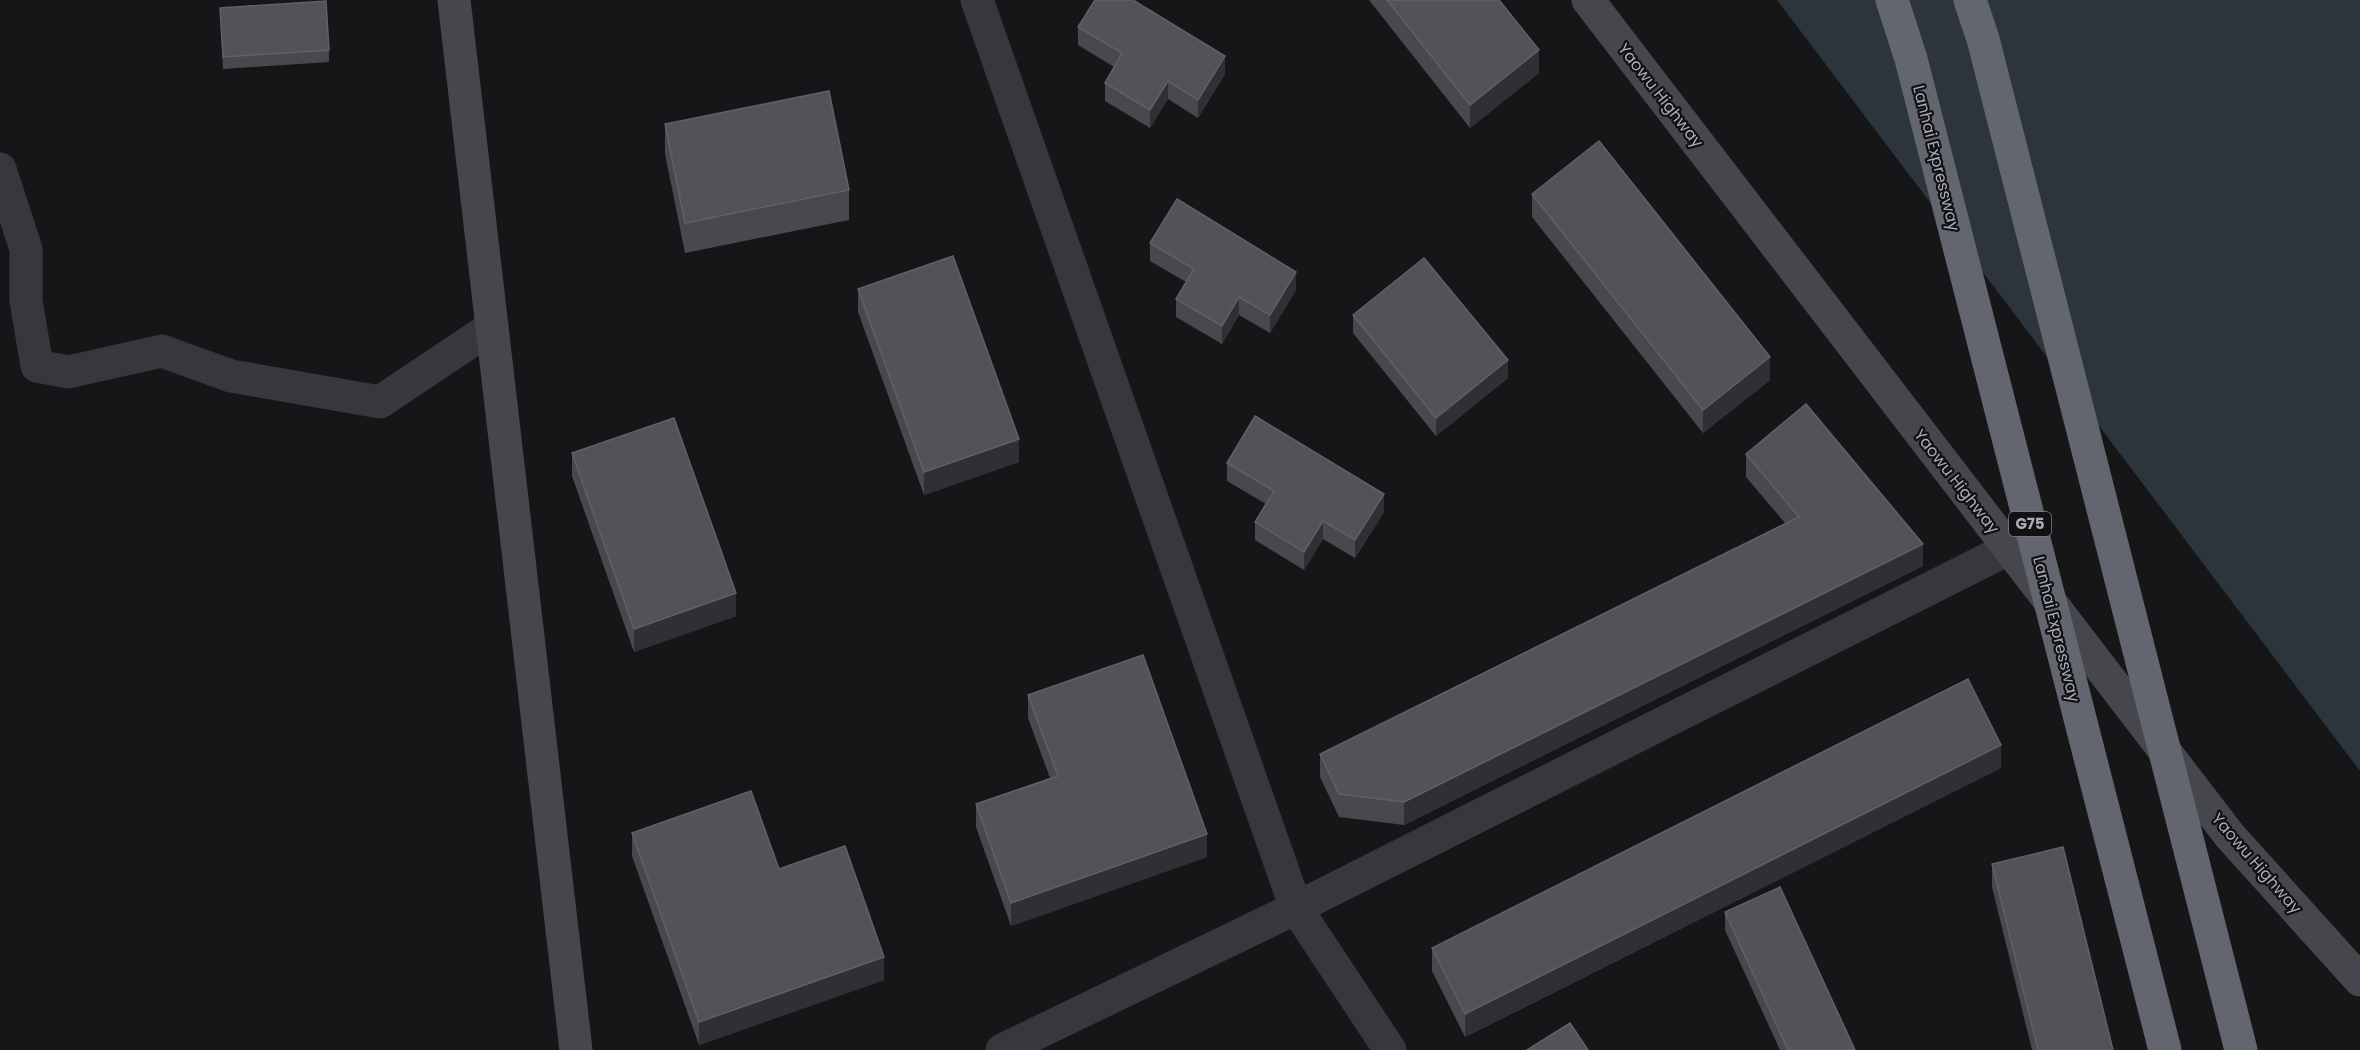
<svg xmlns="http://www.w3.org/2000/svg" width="2360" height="1050" font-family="Poppins,sans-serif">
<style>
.water{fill:#2c353c}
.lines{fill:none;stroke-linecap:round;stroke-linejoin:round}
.street{stroke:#37383d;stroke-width:33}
.secondary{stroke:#45474d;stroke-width:33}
.highway{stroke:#63666e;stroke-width:33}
.wall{fill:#47494d}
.shaded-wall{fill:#2f3033}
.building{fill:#525359;stroke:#5f6168;stroke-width:1.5}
.labels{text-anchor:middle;stroke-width:4.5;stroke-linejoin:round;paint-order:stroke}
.shield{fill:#111113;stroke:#7b7e86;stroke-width:1.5}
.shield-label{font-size:15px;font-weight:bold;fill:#a8adb8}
.street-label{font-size:16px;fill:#a8adb8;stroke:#111113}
</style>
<rect width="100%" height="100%" fill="#161618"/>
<!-- water -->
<path class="water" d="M 1777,0 L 2360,0 L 2360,771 Z"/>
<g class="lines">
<!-- street -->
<path class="street" d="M 977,0 L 1296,908 L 1390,1050
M 0,169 L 26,249 L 26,301 L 37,366 L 68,372 L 162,351 L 231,376 L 380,402 L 492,327
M 1002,1050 L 1296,908 L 2010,548"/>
<!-- secondary -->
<path class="secondary" d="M 454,0 L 576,1050
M 1588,0 L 2230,836 L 2360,980"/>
<!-- highway -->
<path class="highway" d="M 1892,0 L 1911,59 L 2165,1050
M 1970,0 L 1983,39 L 2241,1050"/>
</g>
<!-- wall -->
<path class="wall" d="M 1369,0 L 1499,0 L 1539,73 L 1470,128 Z
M 220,8 L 329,50 L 329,62 L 223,69 Z
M 1078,27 L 1225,74 L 1198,118 L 1168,99 L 1150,128 L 1105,101 L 1105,83 L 1114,67 L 1078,45 Z
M 665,124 L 849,190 L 849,220 L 685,253 L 665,154 Z
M 1532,194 L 1770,380 L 1703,433 L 1532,217 Z
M 1150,243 L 1296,290 L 1270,333 L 1239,315 L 1222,344 L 1176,317 L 1176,299 L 1186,282 L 1150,261 Z
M 858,289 L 1019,462 L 924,495 L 858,312 Z
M 1353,315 L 1508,378 L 1436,436 L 1353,333 Z
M 572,453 L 736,616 L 634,652 L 572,476 Z
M 1746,454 L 1923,566 L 1404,825 L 1339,817 L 1320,777 L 1320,754 L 1785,523 L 1746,477 Z
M 1227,463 L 1384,512 L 1355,558 L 1323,539 L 1304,570 L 1255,540 L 1255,522 L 1266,504 L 1227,481 Z
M 1028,695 L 1207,857 L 1011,926 L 976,827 L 976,804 L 1050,778 L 1028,718 Z
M 2001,768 L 1465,1037 L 1432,971 L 1432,948 Z
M 632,833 L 779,869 L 884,980 L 699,1045 L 632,856 Z
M 1992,864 L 2113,1050 L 2032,1050 L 1992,887 Z
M 1725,912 L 1855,1050 L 1780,1050 L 1725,930 Z"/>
<!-- shaded-wall -->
<path class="shaded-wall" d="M 1539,50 L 1539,73 L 1470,128 L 1470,105 Z
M 1225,56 L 1225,74 L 1198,118 L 1198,100 Z
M 1168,81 L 1168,99 L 1150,128 L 1150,110 Z
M 1296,272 L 1296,290 L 1270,333 L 1270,315 Z
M 1239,297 L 1239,315 L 1222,344 L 1222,326 Z
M 1770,357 L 1770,380 L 1703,433 L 1703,410 Z
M 1508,360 L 1508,378 L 1436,436 L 1436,418 Z
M 1019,439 L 1019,462 L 924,495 L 924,472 Z
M 1384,494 L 1384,512 L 1355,558 L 1355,540 Z
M 1323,521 L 1323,539 L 1304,570 L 1304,552 Z
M 1923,544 L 1923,566 L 1404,825 L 1404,802 Z
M 736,593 L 736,616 L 634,652 L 634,629 Z
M 2001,745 L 2001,768 L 1465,1037 L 1465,1014 Z
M 1207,834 L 1207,857 L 1011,926 L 1011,903 Z
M 884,957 L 884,980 L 699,1045 L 699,1022 Z"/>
<!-- building -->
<path class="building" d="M 1095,0 L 1133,0 L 1225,56 L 1198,100 L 1168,81 L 1150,110 L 1105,83 L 1122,53 L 1078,27 Z
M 1387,0 L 1499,0 L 1539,50 L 1470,105 Z
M 326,1 L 329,50 L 223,57 L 220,8 Z
M 829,91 L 849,190 L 685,223 L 665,124 Z
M 1599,141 L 1770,357 L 1703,410 L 1532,194 Z
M 1177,199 L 1296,272 L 1270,315 L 1239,297 L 1222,326 L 1176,299 L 1194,269 L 1150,243 Z
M 953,256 L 1019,439 L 924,472 L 858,289 Z
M 1424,258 L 1508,360 L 1436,418 L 1353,315 Z
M 1806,404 L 1923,544 L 1404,802 L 1339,794 L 1320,754 L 1799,517 L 1746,454 Z
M 1255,416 L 1384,494 L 1355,540 L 1323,521 L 1304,552 L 1255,522 L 1274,491 L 1227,463 Z
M 674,418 L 736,593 L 634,629 L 572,453 Z
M 1143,655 L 1207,834 L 1011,903 L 976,804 L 1058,776 L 1028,695 Z
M 1968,679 L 2001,745 L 1465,1014 L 1432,948 Z
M 751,791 L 779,869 L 845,846 L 884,957 L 699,1022 L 632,833 Z
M 2063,847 L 2113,1050 L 2038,1050 L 1992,864 Z
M 1780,887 L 1855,1050 L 1788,1050 L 1725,912 Z
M 1570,1023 L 1588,1050 L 1527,1050 Z"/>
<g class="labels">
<!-- shield labels -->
<rect class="shield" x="2009" y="512" width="42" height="24" rx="4.5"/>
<g class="shield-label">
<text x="2030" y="529">G75</text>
</g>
<!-- street labels -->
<g class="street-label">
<text transform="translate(1661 95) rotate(52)" y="6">Yaowu Highway</text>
<text transform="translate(1937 158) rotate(76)" y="6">Lanhai Expressway</text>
<text transform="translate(1957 481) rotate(52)" y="6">Yaowu Highway</text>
<text transform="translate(2057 629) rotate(76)" y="6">Lanhai Expressway</text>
<text transform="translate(2257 863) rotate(49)" y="6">Yaowu Highway</text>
</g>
</g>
</svg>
